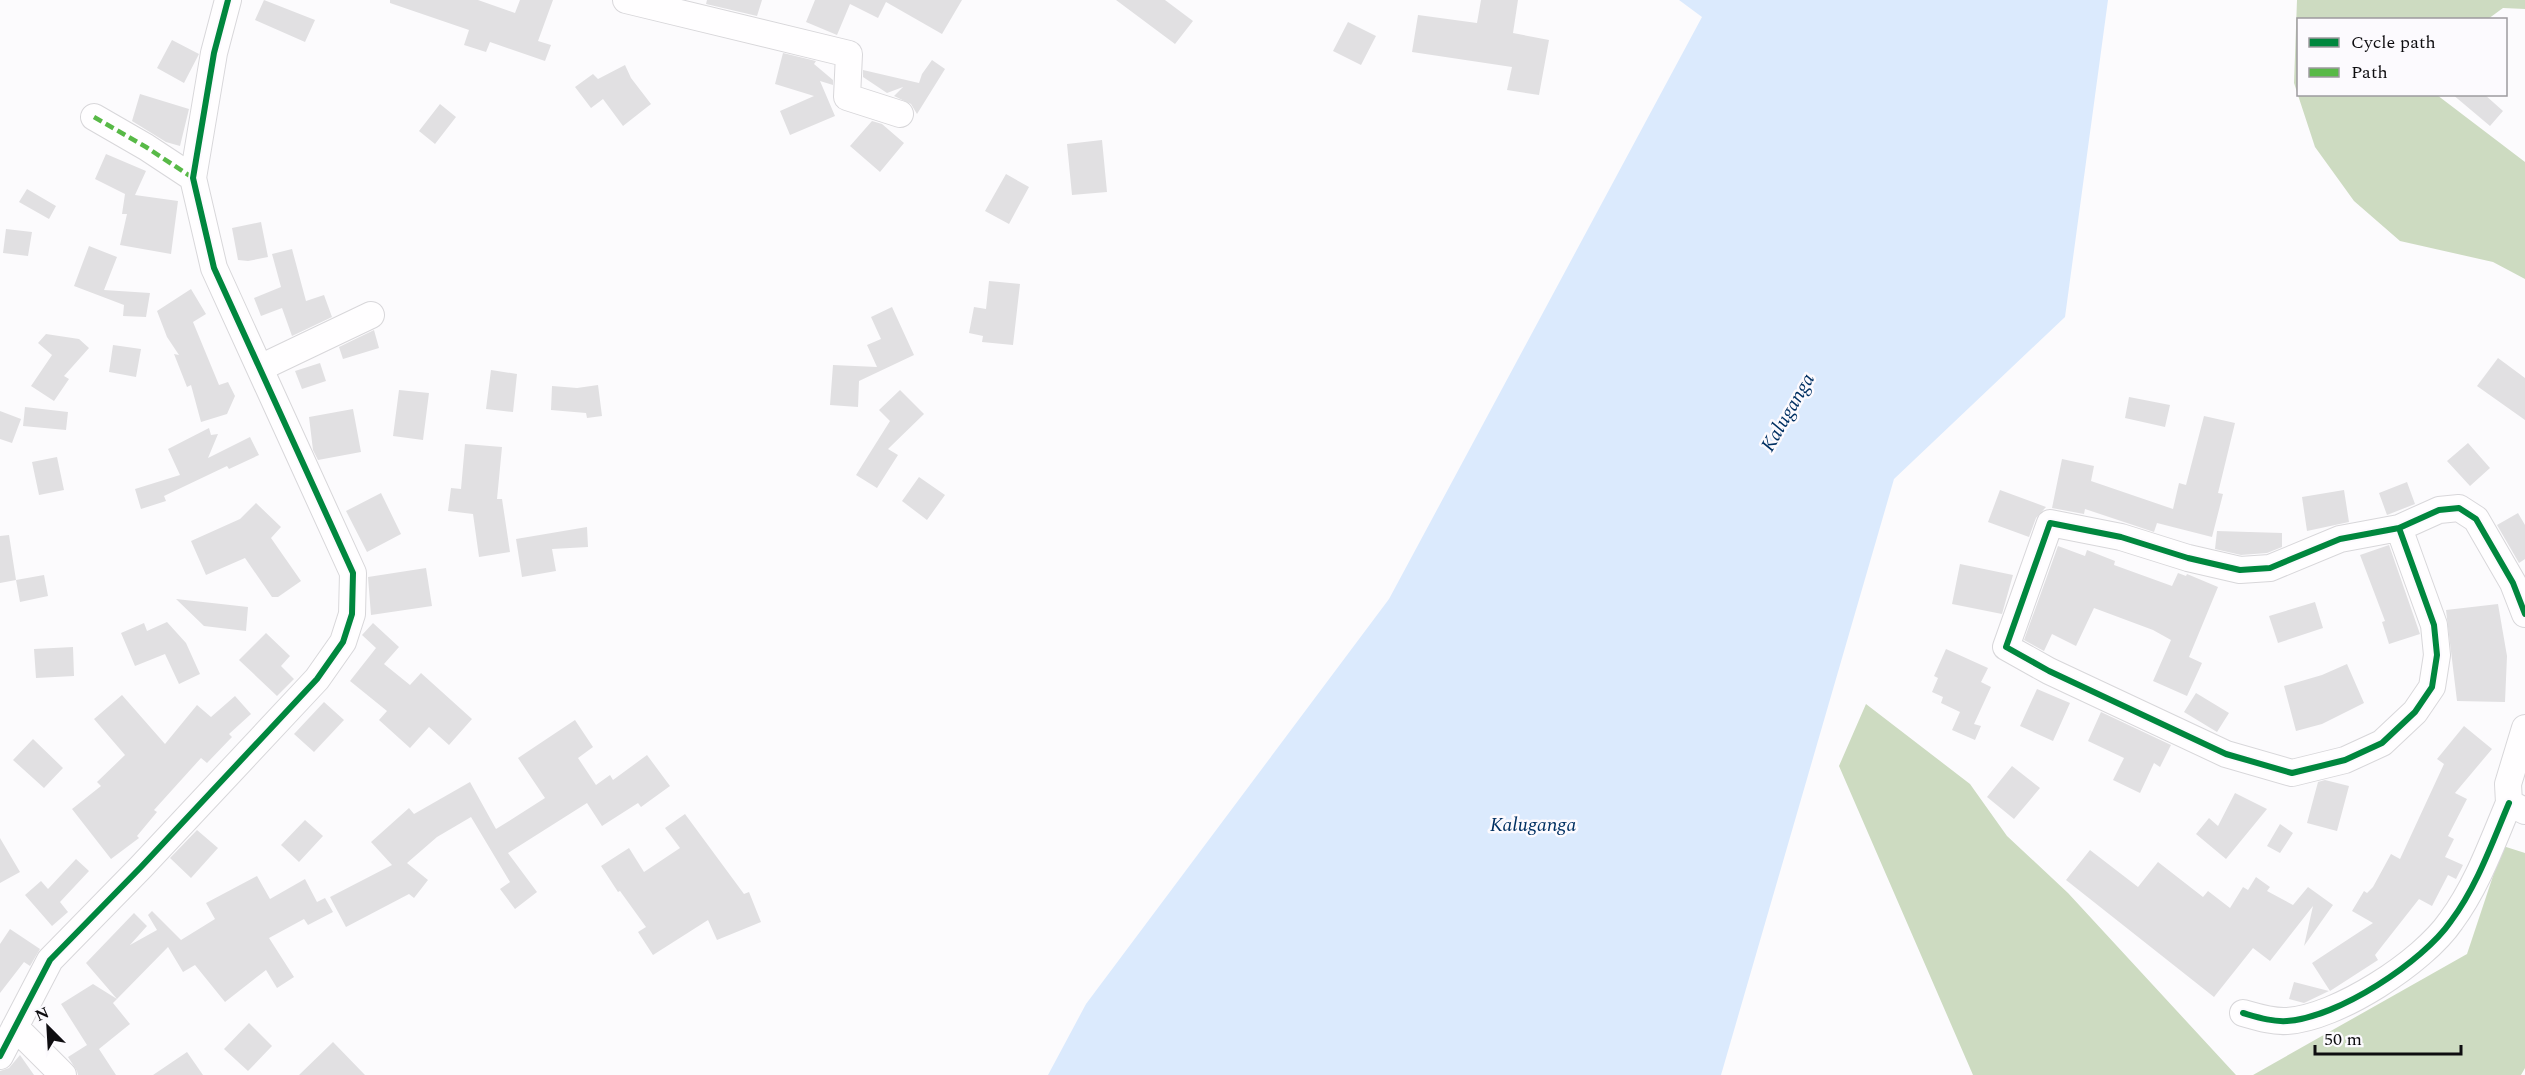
<svg xmlns="http://www.w3.org/2000/svg" width="2525" height="1075" font-family="Spectral,serif">
<style>
.forest{fill:#cddbc1}
.water{fill:#dbeafd}
.building{fill:#e1e0e2}
.lines{fill:none;stroke-linecap:round;stroke-linejoin:round}
.minor-casing{stroke:#d8d7da;stroke-width:28}
.minor{stroke:#fffeff;stroke-width:26}
.quiet{stroke:#58b947;stroke-width:4.5;stroke-dasharray:9 4.5;stroke-linecap:butt}
.cycleway-casing{stroke:#fcfafe;stroke-width:10}
.cycleway{stroke:#00873e;stroke-width:6}
.labels{text-anchor:middle;stroke-width:5;stroke-linejoin:round;paint-order:stroke}
.water-label{font-size:20px;font-style:italic;fill:#003062;stroke:#fcfafe}
</style>
<rect width="100%" height="100%" fill="#fcfbfd"/>
<!-- forest -->
<path class="forest" d="M 2297,0 L 2525,0 L 2525,9 L 2503,8 L 2488,19 L 2298,20 L 2298,94 L 2437,95 L 2525,162 L 2525,279 L 2493,262 L 2400,241 L 2354,201 L 2315,147 L 2294,83 Z
M 1866,704 L 1970,784 L 2007,836 L 2068,893 L 2236,1075 L 1973,1075 L 1839,766 Z
M 2503,846 L 2525,853 L 2525,1068 L 2521,1075 L 2253,1075 L 2467,954 Z"/>
<!-- water -->
<path class="water" d="M 1679,0 L 2108,0 L 2065,317 L 1894,479 L 1721,1075 L 1048,1075 L 1086,1004 L 1389,599 L 1702,17 Z"/>
<!-- building -->
<path class="building" d="M 264,0 L 315,20 L 305,42 L 255,20 Z
M 390,0 L 478,0 L 515,13 L 520,0 L 553,0 L 538,41 L 551,45 L 545,61 L 490,42 L 486,52 L 464,45 L 469,30 L 390,3 Z
M 707,0 L 762,0 L 757,16 L 706,4 Z
M 815,0 L 962,0 L 942,34 L 886,2 L 878,18 L 850,4 L 837,35 L 806,22 Z
M 1116,0 L 1165,0 L 1193,21 L 1175,44 Z
M 1481,0 L 1518,0 L 1513,33 L 1549,40 L 1539,95 L 1507,90 L 1512,67 L 1412,52 L 1418,15 L 1477,23 Z
M 1348,22 L 1376,36 L 1361,65 L 1333,51 Z
M 172,40 L 199,54 L 184,83 L 157,68 Z
M 783,53 L 816,61 L 814,64 L 833,80 L 833,85 L 820,81 L 835,116 L 790,135 L 780,111 L 814,96 L 775,84 Z
M 932,60 L 945,69 L 917,114 L 911,104 L 894,96 L 903,87 L 887,93 L 863,77 L 863,70 L 919,83 L 922,74 Z
M 625,65 L 631,78 L 651,104 L 623,126 L 603,99 L 591,108 L 575,87 L 593,74 L 598,79 Z
M 140,94 L 189,109 L 180,146 L 166,142 L 132,121 Z
M 2452,94 L 2484,94 L 2503,111 L 2490,126 Z
M 440,104 L 456,117 L 435,144 L 419,131 Z
M 872,121 L 882,124 L 904,143 L 880,172 L 850,146 Z
M 1102,140 L 1107,192 L 1072,195 L 1067,144 Z
M 106,154 L 146,171 L 135,195 L 178,201 L 171,254 L 120,245 L 127,214 L 122,214 L 125,194 L 95,179 Z
M 1006,174 L 1029,187 L 1009,224 L 985,211 Z
M 27,189 L 56,206 L 49,219 L 19,202 Z
M 261,222 L 268,257 L 248,261 L 238,260 L 232,228 Z
M 6,229 L 32,232 L 28,256 L 3,253 Z
M 89,246 L 117,257 L 104,290 L 150,293 L 146,317 L 123,316 L 124,305 L 74,286 Z
M 292,249 L 306,301 L 324,295 L 332,317 L 292,336 L 282,308 L 261,316 L 254,298 L 281,287 L 272,254 Z
M 989,281 L 1020,284 L 1013,345 L 982,342 L 983,336 L 969,333 L 974,307 L 986,309 Z
M 191,289 L 206,314 L 193,322 L 219,385 L 228,382 L 235,396 L 227,414 L 201,422 L 191,385 L 187,387 L 174,354 L 179,355 L 167,337 L 157,311 Z
M 892,307 L 914,355 L 859,381 L 858,407 L 830,405 L 833,365 L 877,367 L 867,345 L 881,339 L 871,317 Z
M 374,330 L 379,348 L 343,359 L 339,347 Z
M 46,334 L 79,339 L 89,348 L 64,376 L 69,379 L 54,401 L 31,386 L 52,355 L 38,343 Z
M 113,345 L 141,349 L 136,377 L 109,372 Z
M 2498,358 L 2525,378 L 2525,420 L 2477,386 Z
M 320,363 L 326,381 L 302,389 L 295,371 Z
M 491,370 L 517,374 L 513,412 L 486,409 Z
M 598,385 L 602,416 L 587,418 L 586,413 L 551,410 L 552,386 L 577,388 Z
M 399,390 L 429,393 L 423,440 L 393,436 Z
M 900,390 L 924,414 L 888,449 L 898,455 L 877,488 L 856,475 L 890,421 L 879,410 Z
M 2129,397 L 2170,405 L 2165,427 L 2125,418 Z
M 25,407 L 68,412 L 66,430 L 23,426 Z
M 353,409 L 361,452 L 318,460 L 313,450 L 309,417 Z
M 0,411 L 21,419 L 12,443 L 0,439 Z
M 2204,416 L 2235,423 L 2218,493 L 2223,494 L 2212,537 L 2157,523 L 2154,532 L 2085,509 L 2084,514 L 2052,508 L 2062,459 L 2094,466 L 2091,481 L 2173,509 L 2179,483 L 2186,485 Z
M 209,428 L 211,435 L 218,434 L 208,458 L 250,437 L 259,455 L 229,469 L 227,466 L 164,496 L 166,501 L 141,509 L 135,489 L 180,475 L 168,449 Z
M 2468,443 L 2490,468 L 2470,486 L 2447,461 Z
M 465,444 L 502,447 L 497,499 L 502,499 L 510,552 L 479,557 L 473,514 L 448,511 L 451,488 L 461,489 Z
M 57,457 L 64,490 L 39,495 L 32,462 Z
M 919,477 L 945,495 L 927,520 L 902,501 Z
M 2407,482 L 2415,504 L 2387,515 L 2379,493 Z
M 2000,490 L 2046,507 L 2036,518 L 2029,537 L 1988,522 Z
M 2344,490 L 2349,522 L 2307,531 L 2302,497 Z
M 381,493 L 401,534 L 367,552 L 346,511 Z
M 256,503 L 281,527 L 271,538 L 301,581 L 278,597 L 272,597 L 245,558 L 206,575 L 191,541 L 240,519 Z
M 2518,513 L 2525,525 L 2525,559 L 2519,563 L 2497,525 Z
M 587,527 L 588,547 L 552,549 L 556,571 L 522,577 L 516,539 Z
M 2217,531 L 2282,533 L 2282,547 L 2267,553 L 2241,555 L 2215,549 Z
M 9,535 L 16,580 L 0,583 L 0,536 Z
M 2389,545 L 2420,634 L 2389,644 L 2382,622 L 2385,621 L 2360,555 Z
M 2058,546 L 2085,556 L 2087,550 L 2115,561 L 2114,565 L 2172,586 L 2178,573 L 2186,576 L 2187,574 L 2218,587 L 2189,657 L 2202,663 L 2187,696 L 2153,681 L 2171,640 L 2153,630 L 2094,608 L 2076,646 L 2052,634 L 2044,651 L 2024,640 Z
M 1960,564 L 2013,575 L 2002,614 L 1952,604 Z
M 426,568 L 432,606 L 371,615 L 368,577 Z
M 44,575 L 48,596 L 20,602 L 16,580 Z
M 176,599 L 248,607 L 246,631 L 204,626 Z
M 2315,602 L 2323,628 L 2278,643 L 2269,616 Z
M 2498,604 L 2507,656 L 2505,702 L 2457,701 L 2446,610 Z
M 167,622 L 186,643 L 200,674 L 179,684 L 165,654 L 135,666 L 121,633 L 144,623 L 147,631 Z
M 373,623 L 399,647 L 384,664 L 410,685 L 421,673 L 472,719 L 449,745 L 429,727 L 410,748 L 379,720 L 387,711 L 350,681 L 376,648 L 362,635 Z
M 266,633 L 290,656 L 281,666 L 294,679 L 277,696 L 239,660 Z
M 73,647 L 74,676 L 36,678 L 34,649 Z
M 1946,649 L 1988,668 L 1981,682 L 1991,687 L 1974,724 L 1981,726 L 1975,740 L 1952,730 L 1960,712 L 1941,703 L 1943,697 L 1932,692 L 1938,678 L 1934,676 Z
M 2347,664 L 2364,703 L 2322,724 L 2296,731 L 2284,686 L 2322,675 Z
M 2037,689 L 2070,703 L 2053,741 L 2020,726 Z
M 2196,693 L 2229,713 L 2217,732 L 2184,712 Z
M 122,695 L 165,744 L 197,705 L 211,717 L 235,696 L 251,714 L 229,734 L 232,737 L 207,763 L 201,758 L 154,810 L 157,812 L 137,836 L 139,838 L 111,859 L 72,809 L 101,786 L 97,782 L 125,755 L 94,719 Z
M 324,702 L 344,720 L 314,752 L 294,734 Z
M 2101,712 L 2171,745 L 2160,767 L 2154,763 L 2140,793 L 2113,780 L 2124,758 L 2088,741 Z
M 575,720 L 593,747 L 578,758 L 596,785 L 610,775 L 613,780 L 647,755 L 670,786 L 641,807 L 638,803 L 602,826 L 587,803 L 508,853 L 537,892 L 515,909 L 500,889 L 510,882 L 471,817 L 437,837 L 407,863 L 428,880 L 414,898 L 409,894 L 346,927 L 330,897 L 392,865 L 371,842 L 409,808 L 414,814 L 470,782 L 496,829 L 509,821 L 545,798 L 518,758 Z
M 2464,726 L 2492,749 L 2455,793 L 2467,799 L 2448,836 L 2454,839 L 2445,857 L 2463,865 L 2456,879 L 2448,875 L 2432,906 L 2419,899 L 2375,955 L 2378,960 L 2330,991 L 2312,963 L 2373,923 L 2352,911 L 2364,891 L 2367,893 L 2373,887 L 2391,854 L 2400,859 L 2444,764 L 2437,759 Z
M 33,739 L 63,768 L 44,788 L 13,760 Z
M 2012,766 L 2040,788 L 2014,819 L 1987,797 Z
M 2325,780 L 2349,786 L 2337,831 L 2307,823 L 2318,782 Z
M 2235,793 L 2267,809 L 2226,859 L 2196,834 L 2209,818 L 2218,826 Z
M 685,814 L 744,894 L 749,892 L 761,922 L 717,940 L 708,920 L 653,955 L 638,932 L 646,927 L 620,891 L 618,892 L 601,866 L 629,848 L 644,872 L 680,848 L 665,828 Z
M 305,820 L 323,836 L 299,862 L 281,845 Z
M 2280,824 L 2293,833 L 2280,853 L 2267,846 Z
M 197,830 L 218,848 L 191,878 L 170,858 Z
M 0,838 L 20,872 L 0,883 Z
M 2090,850 L 2138,887 L 2158,862 L 2203,897 L 2208,891 L 2230,908 L 2243,887 L 2248,890 L 2256,877 L 2270,887 L 2267,891 L 2293,905 L 2308,887 L 2333,905 L 2304,946 L 2313,906 L 2270,961 L 2253,948 L 2214,997 L 2066,880 Z
M 76,859 L 89,871 L 60,902 L 68,912 L 52,926 L 25,895 L 41,881 L 48,889 Z
M 257,876 L 270,899 L 305,879 L 317,902 L 325,898 L 333,912 L 308,925 L 304,919 L 269,938 L 294,977 L 277,988 L 266,970 L 225,1002 L 195,965 L 183,972 L 168,947 L 117,999 L 86,963 L 134,913 L 147,926 L 130,945 L 157,930 L 148,915 L 152,911 L 181,940 L 215,919 L 206,903 Z
M 10,929 L 40,949 L 30,966 L 24,962 L 0,993 L 0,944 Z
M 2294,982 L 2329,991 L 2304,1003 L 2289,999 Z
M 93,984 L 117,999 L 113,1003 L 130,1024 L 99,1049 L 116,1075 L 78,1075 L 77,1071 L 68,1057 L 87,1045 L 61,1004 Z
M 249,1023 L 272,1046 L 248,1071 L 224,1049 Z
M 333,1042 L 365,1075 L 299,1075 Z
M 187,1052 L 203,1075 L 153,1075 Z
M 20,1055 L 34,1075 L 0,1075 L 0,1071 L 9,1068 Z"/>
<g class="lines">
<!-- minor casing -->
<g class="minor-casing">
<path id="minor" d="M 626,0 L 849,54 L 847,97 L 900,114
M 94,117 L 146,147 L 193,178
M 260,368 L 371,315
M 2399,528 L 2434,625 L 2437,655 L 2432,687 L 2415,712 L 2382,743 L 2345,760 L 2292,773 L 2226,754 L 2049,671 L 2006,647 L 2050,523 L 2121,537 L 2188,558 L 2240,570 L 2270,568 L 2340,539 L 2399,528 L 2439,510 L 2459,508 L 2476,519 L 2513,583 L 2525,614
M 2525,811 L 2509,803 L 2508,784 L 2525,728
M 2243,1013 C 2257,1017 2272,1022 2287,1021 C 2337,1018 2423,962 2451,921 C 2477,886 2492,843 2509,803
M 15,1027 L 63,1075
M 0,1056 L 50,960 L 141,867 L 317,679 L 343,642 L 352,614 L 353,573 L 214,268 L 193,178 L 214,53 L 228,0"/>
</g>
<!-- minor -->
<use href="#minor" class="minor"/>
<!-- quiet -->
<path class="quiet" d="M 94,117 L 146,147 L 193,178"/>
<!-- cycleway casing -->
<g class="cycleway-casing">
<path id="cycleway" d="M 2399,528 L 2434,625 L 2437,655 L 2432,687 L 2415,712 L 2382,743 L 2345,760 L 2292,773 L 2226,754 L 2049,671 L 2006,647 L 2050,523 L 2121,537 L 2188,558 L 2240,570 L 2270,568 L 2340,539 L 2399,528 L 2439,510 L 2459,508 L 2476,519 L 2513,583 L 2525,614
M 2243,1013 C 2257,1017 2272,1022 2287,1021 C 2337,1018 2423,962 2451,921 C 2477,886 2492,843 2509,803
M 0,1056 L 50,960 L 141,867 L 317,679 L 343,642 L 352,614 L 353,573 L 214,268 L 193,178 L 214,53 L 228,0"/>
</g>
<!-- cycleway -->
<use href="#cycleway" class="cycleway"/>
</g>
<g class="labels">
<!-- water labels -->
<g class="water-label">
<text transform="translate(1787 412) rotate(-60)" y="7">Kaluganga</text>
<text x="1533" y="831">Kaluganga</text>
</g>
</g>
<!-- legend -->
<rect x="2297" y="18" width="210" height="78" fill="#fcfafe" stroke="#9d9b9f" stroke-width="1.5"/>
<rect x="2309" y="38" width="30" height="9" fill="#00873e" stroke="#9d9b9f" stroke-width="1.5"/>
<text x="2351" y="48" font-size="18" fill="#0e0d10">Cycle path</text>
<rect x="2309" y="68" width="30" height="9" fill="#58b947" stroke="#9d9b9f" stroke-width="1.5"/>
<text x="2351" y="78" font-size="18" fill="#0e0d10">Path</text>
<!-- north arrow -->
<g transform="translate(48 1027) rotate(336)" stroke="#fcfafe" stroke-width="4.5" paint-order="stroke">
<path d="M0-4.5L10 22L0 15L-10 22Z" fill="#0e0d10"/>
<text y="-9" font-size="16" font-weight="bold" text-anchor="middle" fill="#0e0d10">N</text>
</g>
<!-- scale -->
<path d="M2315 1045v9h146v-9" fill="none" stroke="#0e0d10" stroke-width="3"/>
<text x="2324" y="1045" font-size="18" fill="#0e0d10" stroke="#fcfafe" stroke-width="4.5" paint-order="stroke">50 m</text>
</svg>
